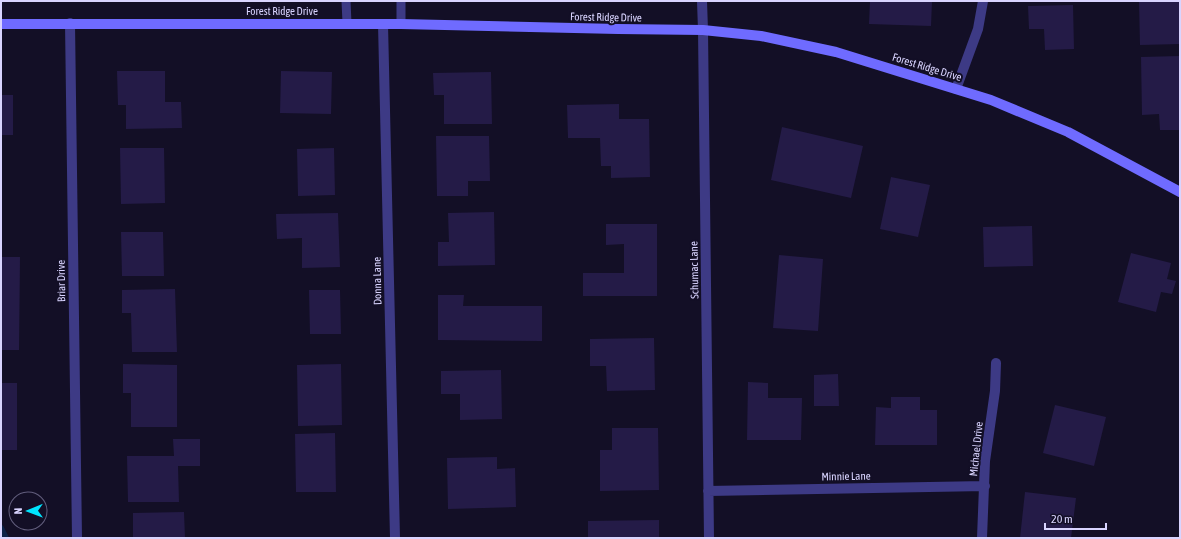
<svg xmlns="http://www.w3.org/2000/svg" width="1181" height="539" font-family="'Asap Condensed',sans-serif">
<style>
.lines{fill:none;stroke-linecap:round;stroke-linejoin:round}
.stream{stroke:#0c2248;stroke-width:6}
.building{fill:#241b47}
.service{stroke:#3d3a85;stroke-width:9}
.minor{stroke:#3d3a85;stroke-width:10}
.tertiary{stroke:#3d3a85;stroke-width:10}
.secondary{stroke:#6f6bff;stroke-width:10}
.labels{text-anchor:middle;stroke-width:4;stroke-linejoin:round;paint-order:stroke}
.street-label{font-size:11px;fill:#d9d4ff;stroke:#130f26}
</style>
<rect width="100%" height="100%" fill="#130f26"/>
<g class="lines">
<!-- stream -->
<path class="stream" d="M 1,528 L 6,538"/>
</g>
<!-- building -->
<path class="building" d="M 870,1 L 932,1 L 931,26 L 869,24 Z
M 1139,1 L 1180,1 L 1180,44 L 1140,45 Z
M 1073,5 L 1074,49 L 1045,50 L 1044,29 L 1029,29 L 1028,6 Z
M 1180,56 L 1180,130 L 1160,130 L 1159,114 L 1142,115 L 1141,57 Z
M 117,71 L 165,71 L 165,102 L 181,102 L 182,128 L 126,129 L 126,105 L 118,105 Z
M 281,71 L 332,72 L 331,114 L 280,113 Z
M 491,72 L 492,124 L 444,124 L 444,95 L 434,95 L 433,73 Z
M 1,95 L 13,95 L 13,135 L 1,135 Z
M 619,104 L 619,119 L 649,119 L 650,177 L 611,178 L 611,166 L 601,166 L 600,138 L 568,138 L 567,105 Z
M 782,127 L 863,146 L 851,198 L 771,180 Z
M 436,136 L 489,136 L 490,181 L 468,181 L 468,196 L 437,196 Z
M 120,148 L 164,148 L 165,203 L 121,204 Z
M 334,148 L 335,195 L 298,196 L 297,149 Z
M 891,177 L 930,185 L 918,237 L 880,229 Z
M 494,212 L 495,265 L 438,266 L 438,242 L 449,242 L 448,213 Z
M 338,213 L 340,267 L 302,268 L 302,238 L 277,239 L 276,214 Z
M 606,224 L 657,224 L 657,296 L 583,296 L 583,273 L 624,273 L 624,244 L 606,245 Z
M 1032,226 L 1033,266 L 984,267 L 983,227 Z
M 121,232 L 163,232 L 164,276 L 122,276 Z
M 1131,253 L 1171,263 L 1167,279 L 1176,281 L 1172,294 L 1161,292 L 1156,312 L 1118,302 Z
M 779,255 L 823,259 L 818,331 L 773,328 Z
M 1,257 L 20,257 L 19,350 L 1,350 Z
M 175,289 L 177,352 L 132,352 L 131,313 L 122,313 L 122,290 Z
M 309,290 L 340,290 L 341,334 L 310,334 Z
M 438,295 L 464,295 L 463,306 L 542,306 L 542,341 L 438,340 Z
M 654,338 L 655,390 L 607,391 L 606,366 L 590,366 L 590,339 Z
M 123,364 L 177,365 L 177,427 L 131,427 L 131,393 L 123,393 Z
M 341,364 L 342,425 L 298,426 L 297,365 Z
M 501,370 L 502,419 L 460,420 L 460,394 L 441,394 L 441,371 Z
M 838,374 L 839,406 L 814,406 L 814,375 Z
M 748,382 L 768,383 L 768,398 L 802,398 L 801,440 L 747,440 Z
M 1,383 L 17,383 L 17,450 L 1,450 Z
M 891,397 L 920,397 L 920,410 L 937,410 L 937,445 L 875,445 L 876,407 L 891,408 Z
M 1055,405 L 1106,417 L 1094,466 L 1043,453 Z
M 612,428 L 658,428 L 659,490 L 600,491 L 600,450 L 612,450 Z
M 335,433 L 336,492 L 296,492 L 295,434 Z
M 173,439 L 200,439 L 200,466 L 178,466 L 179,502 L 128,502 L 127,456 L 174,456 Z
M 497,457 L 497,469 L 515,468 L 516,507 L 448,509 L 447,458 Z
M 1025,492 L 1076,498 L 1071,538 L 1020,538 Z
M 184,512 L 185,538 L 133,538 L 133,513 Z
M 659,520 L 659,538 L 588,538 L 588,521 Z"/>
<g class="lines">
<!-- service -->
<path class="service" d="M 346,1 L 347,23
M 401,24 L 401,1"/>
<!-- minor -->
<path class="minor" d="M 70,23 L 77,538
M 383,24 L 395,538
M 703,30 L 709,538
M 956,89 L 978,29 L 983,1
M 708,491 L 985,486
M 982,538 L 985,461 L 995,391 L 996,363"/>
<!-- tertiary -->
<path class="tertiary" d="M 702,1 L 703,30"/>
<!-- secondary -->
<path class="secondary" d="M 1,24 L 401,24 L 618,29 L 703,30 L 761,36 L 836,52 L 991,100 L 1068,132 L 1180,192"/>
</g>
<g class="labels">
<!-- street labels -->
<g class="street-label">
<text x="282" y="15">Forest Ridge Drive</text>
<text transform="translate(606 17) rotate(1)" y="4">Forest Ridge Drive</text>
<text transform="translate(927 67) rotate(17)" y="4">Forest Ridge Drive</text>
<text transform="translate(694 270) rotate(-91)" y="4">Schumac Lane</text>
<text transform="translate(61 281) rotate(-91)" y="4">Briar Drive</text>
<text transform="translate(377 281) rotate(-91)" y="4">Donna Lane</text>
<text transform="translate(976 449) rotate(-84)" y="4">Michael Drive</text>
<text transform="translate(846 476) rotate(-1)" y="4">Minnie Lane</text>
</g>
</g>
<!-- border -->
<rect width="1181" height="539" fill="none" stroke="#d9d4ff" stroke-width="4"/>
<!-- north arrow -->
<g transform="translate(28 511) rotate(269)"><circle r="19" fill="#130f26" stroke="#625e7d"/>
<path d="M0-3L7 15L0 10L-7 15Z" fill="#00e5ff"/>
<text y="-6" font-size="11" font-weight="bold" text-anchor="middle" fill="#d9d4ff">N</text>
</g>
<!-- scale -->
<path d="M1045 523v6h61v-6" fill="none" stroke="#d9d4ff" stroke-width="2"/>
<text x="1051" y="523" font-size="12" fill="#d9d4ff" stroke="#130f26" stroke-width="3" paint-order="stroke">20 m</text>
</svg>
